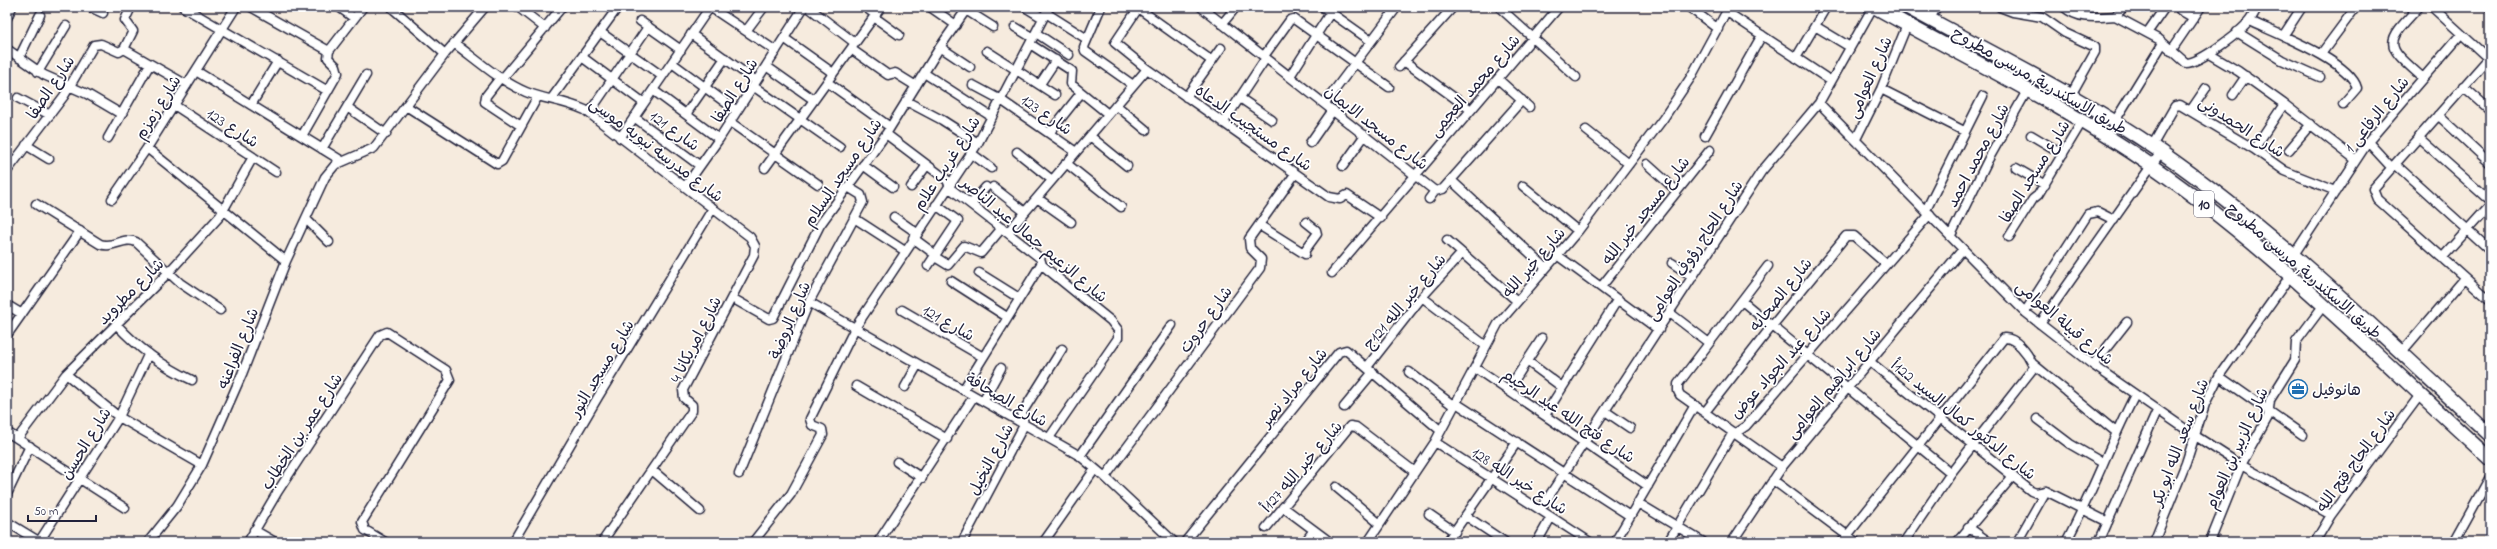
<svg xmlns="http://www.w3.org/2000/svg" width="2497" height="549" font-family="'Indie Flower','Playpen Sans Arabic',sans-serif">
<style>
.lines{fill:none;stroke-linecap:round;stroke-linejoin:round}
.street-casing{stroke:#22223b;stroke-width:11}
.primary-casing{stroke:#22223b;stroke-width:16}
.street{stroke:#fff;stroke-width:8}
.primary{stroke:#fff;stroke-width:13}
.labels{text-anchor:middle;stroke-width:3.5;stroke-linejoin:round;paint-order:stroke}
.shield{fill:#fff;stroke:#646476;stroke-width:1}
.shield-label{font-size:15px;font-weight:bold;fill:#22223b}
.street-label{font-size:16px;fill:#22223b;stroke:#fff}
.poi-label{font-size:16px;fill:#22223b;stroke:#fff;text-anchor:start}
</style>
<rect width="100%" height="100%" fill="#f6ebde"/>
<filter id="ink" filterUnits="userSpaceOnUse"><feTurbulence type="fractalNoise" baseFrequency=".025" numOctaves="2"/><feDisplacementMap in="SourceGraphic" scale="8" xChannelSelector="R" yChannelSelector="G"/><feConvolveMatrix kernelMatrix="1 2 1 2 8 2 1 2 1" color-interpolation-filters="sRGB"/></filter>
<g filter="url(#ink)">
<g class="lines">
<!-- street casing -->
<g class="street-casing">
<path id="street" d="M 90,7 L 103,13
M 183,7 L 328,91
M 251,7 L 329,51
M 339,7 L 354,18
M 391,7 L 445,54
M 518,7 L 545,28
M 710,7 L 776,51
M 808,7 L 855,43
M 865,7 L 876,15
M 930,7 L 956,25
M 1025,7 L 1043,18
M 1101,7 L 1084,47 L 1085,51 L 1133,85
M 1139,7 L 1115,43 L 1147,69 L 1329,197 L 1340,199 L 1347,195 L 1381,218
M 1201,7 L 1435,191 L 1443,189 L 1522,100
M 1323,7 L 1371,41
M 1499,7 L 1576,77
M 1689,7 L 1718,29
M 2000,7 L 2013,12 L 2042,17 L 2065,33 L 2095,47 L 2095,52 L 2071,95
M 2064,7 C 2079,20 2096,17 2115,16 L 2124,7
M 2419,7 C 2383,45 2385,44 2423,78
M 2432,7 L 2490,60
M 2489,7 L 2490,8
M 1138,8 L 1212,61
M 966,10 L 993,27
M 2180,10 L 2194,18
M 1727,12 L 1831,81
M 1046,13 L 1087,39
M 2115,16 L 2160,40 L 2186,63 C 2200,63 2241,32 2250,20 C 2253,16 2255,11 2258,7
M 874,17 L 899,35
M 7,18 L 12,7
M 1929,19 L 1937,7
M 640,21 L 681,50
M 2250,21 C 2275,33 2350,61 2357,88 L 2343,104
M 1222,24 L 1236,7
M 1815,26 L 1850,47
M 1015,27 L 1033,38
M 746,31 L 764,7
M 600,32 L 662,76
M 2237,32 L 2282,60 L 2320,77
M 1036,33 L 1069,55
M 2147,33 L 2163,10
M 691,34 L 756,81
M 2283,36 L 2302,7
M 784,38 L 833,73
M 454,43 C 477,60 500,81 526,92 C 546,100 563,100 585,110 L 750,237 L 755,246 L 754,255 L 683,390 L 684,398 L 692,405 L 692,411 L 602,542
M 1030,44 L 1072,71 L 1071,84 L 1108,114
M 940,47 L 970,67
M 7,49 L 44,75 L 87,94 L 121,114
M 124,49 L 187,85
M 124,49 L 133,31 L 125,20 L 131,7
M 851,49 L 888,75 L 895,73 L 916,86
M 987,51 L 1055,95
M 2171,51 L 2201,7
M 2209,54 L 2238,71 L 2284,104 L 2356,160
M 2321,54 L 2356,7
M 1264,56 L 1290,20 L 1294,19 L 1389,87
M 582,57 L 644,103
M 19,58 L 40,15
M 1796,58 L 1826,7
M 2488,59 L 2373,189 L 2377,199 L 2490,300
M 1404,61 L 1471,110
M 672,63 L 737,111
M 766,66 L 814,100
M 1399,67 L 1453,7
M 196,71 L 342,161
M 38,72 L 66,26
M 924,73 L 992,117
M 1290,76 L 1334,7
M 500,78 L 486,96 L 485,102 L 521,126
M 502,79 L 562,7
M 1498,79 L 1529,107
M 827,82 L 890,127
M 1040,84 L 1056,60
M 973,85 L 1001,100 L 1076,152
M 753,86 L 840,147
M 2463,86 L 2490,110
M 1881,89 L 1964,131
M 653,90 L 719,139
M 2233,95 L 2246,76
M 1186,97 L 1221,48
M 18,98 L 50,115
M 552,98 L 618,7
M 1240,98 L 1272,120
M 906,101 L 942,120 L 978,143
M 1325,103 L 1397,7
M 1819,103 L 2025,312 L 2093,365 L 2194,435 L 2241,465 L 2331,515
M 174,105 L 276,172
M 251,105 L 278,61
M 1116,105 L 1146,130
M 406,106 L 497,164 L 502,161 L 538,96
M 347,107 L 386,134
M 2191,110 L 2206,88
M 589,113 L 648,27
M 686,114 L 725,58
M 2438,115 L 2490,163
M 634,117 L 699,165
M 2115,121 L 2163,43
M 730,122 L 818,184
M 1223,123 L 1266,58
M 1586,130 L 1629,164
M 1050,132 L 1081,93
M 886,134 L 947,180 L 951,189 L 1040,258 L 1042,265 L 1111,321 L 1118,330 L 1118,338 L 1049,438
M 2031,135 L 2063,154
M 302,136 L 338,73 L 336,66 L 328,58 L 329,51 L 363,7
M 1090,136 L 1127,166
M 1705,136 L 1762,35
M 2418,137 L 2490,201
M 108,138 L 150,64
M 620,138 L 710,7
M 1856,139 L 1881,89 L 1907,25
M 2368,142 L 2392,168
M 1310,143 L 1333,110
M 26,145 L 49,159
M 2152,146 L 2175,106 L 2180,105 L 2254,149 L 2285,171 L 2336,191
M 147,148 L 286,261
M 322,149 L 366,75
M 2254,149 L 2284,104
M 2289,150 L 2311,124
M 1017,152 L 1052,180
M 971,153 L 991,168
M 1066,163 L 1121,207
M 1647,164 L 1677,191
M 2395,164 L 2490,250
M 863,165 L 893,187
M 1343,166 L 1365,135
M 765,168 L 881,7
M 2016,168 L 2045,185
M 7,171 L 64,96 L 94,45 L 101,44 L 119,52 L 124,49
M 1451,180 L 1546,268
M 1523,186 L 1578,231
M 685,187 L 719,139 L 804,7
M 911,187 L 927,165
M 993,187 L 1025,212
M 1037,198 L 1071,222
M 112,199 L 147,148 L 236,7
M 1429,199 L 1435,191
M 36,204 L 100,244 C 113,249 124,236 136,242 L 180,283 L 220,310
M 971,204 L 986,187
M 1926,210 L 1983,96
M 894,217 L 917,233
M 854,218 L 905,251
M 306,219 L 329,242
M 1259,225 L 1305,254
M 1008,232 L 1147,69
M 1951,235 L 1988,160 L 2028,89
M 2009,237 L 2033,199 L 2038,195 L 2083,120
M 913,238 L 936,255
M 1447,240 L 1517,301
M 1303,253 L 1317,234 L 1316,230 L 1306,222
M 1557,255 L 1659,330
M 2293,256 L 2368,142 L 2461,34
M 935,257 L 948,265 L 964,246 L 981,253 L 1002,228
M 2442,258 L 2490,205
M 1672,263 L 1693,277
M 928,266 L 958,221 L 936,205
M 1768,266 L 1678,384 L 1678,391 L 1680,395 L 1782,467
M 979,273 L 1019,298
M 1332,273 L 1559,7
M 951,281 L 1007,317
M 1601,287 L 1710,150
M 1422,297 L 1486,346
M 732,298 L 769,319 L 773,318 L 820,225 L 886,134 L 940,47 L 968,7
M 1742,301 L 1951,473
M 809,302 L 1080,456 L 1105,477 L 1174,542
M 7,305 L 22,314
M 902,310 L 983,357
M 2025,312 L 2088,214 L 2098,212 L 2114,220
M 1670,313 L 1709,343
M 116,324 C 138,348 162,366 192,380
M 2040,324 L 2161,152
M 7,335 L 80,231
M 2401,353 L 2465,278
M 1527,361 L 1562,387
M 1869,361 L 2031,491 L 2036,493 L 2046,491 L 2108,522
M 2093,365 L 2127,322
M 1367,367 L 1422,297 L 1462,253
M 1475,368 L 1648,486
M 1409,372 L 1454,406
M 66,374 L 119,417 L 202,465
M 2219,376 L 2303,435
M 856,386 L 947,439
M 905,387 L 918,364
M 963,390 L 1041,264
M 1508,390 L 1542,338
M 983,401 L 1001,368
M 1456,403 L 1630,516
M 1344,407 L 1373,372
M 1605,411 L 1630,428
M 1705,412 L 1772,326 L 1846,236 L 1854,236 L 1886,264
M 1545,415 L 1618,299
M 2037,419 L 2070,444 L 2103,463
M 7,432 L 125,508
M 18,438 L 66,374 L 168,273 L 220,216 L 253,157
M 1435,442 L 1590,542
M 1080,456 L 1172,325
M 897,462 L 922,478
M 652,470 L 700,511
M 739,474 L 809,302 L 863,202 L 861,195 L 848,187
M 1105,477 L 1260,268 L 1261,259 L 1250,248 L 1249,239 L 1295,174
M 1773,480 L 1856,542
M 1336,487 L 1380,524
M 7,494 L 30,446
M 1638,503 L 1703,542
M 1283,507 L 1330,542
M 1540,510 L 1761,172 L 1819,103 L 1873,7
M 1429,514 L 1455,532
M 1466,516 L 1505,542
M 7,522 L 40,542
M 1968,527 L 1989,542
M 1266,528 L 1350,426 L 1356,427 L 1415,472
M 254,530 L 275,542
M 1045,540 L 1095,469
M 39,542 L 119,417 L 148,355
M 148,542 L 177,506 L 202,465 L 242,374 L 286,261 L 325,177 L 335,165 L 374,148 L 445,54 L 485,7
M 248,542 L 278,491 L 380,335 L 387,332 L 446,370 L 450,380 L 362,522 L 365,530 L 385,542
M 513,542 L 598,397 L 713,208
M 753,542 L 791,494 L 823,435 L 822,429 L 812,425 L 810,419 L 855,328 L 978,143 L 1049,7
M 878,542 L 974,396
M 962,542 L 1024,425 L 1022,413 L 1062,349
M 1185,542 L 1339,352 L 1346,350 L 1441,431
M 1305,542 L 1314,530
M 1368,542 L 1435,442 L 1498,324 L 1578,231 L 1663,119 L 1691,77 L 1729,7
M 1447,542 L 1517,442
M 1537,542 L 1551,517
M 1615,542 L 1695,405
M 1668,542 L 1731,436 L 1746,426 L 1930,214
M 1732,542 L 1782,467 L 1963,249
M 1842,542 L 2004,338 C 2016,337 2028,354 2032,363 L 2116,432
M 1904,542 L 1951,473 L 2035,366
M 1957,542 L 2013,476
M 2017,542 L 2046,491
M 2066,542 C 2092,494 2110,443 2135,395
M 2099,542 L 2157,411
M 2154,542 L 2186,463 L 2205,404 L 2219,376 L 2290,276
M 2210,542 L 2241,465 L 2268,417 L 2270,400 L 2295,360 L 2296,342 L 2323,306
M 2315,542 L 2331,515 L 2420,395
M 2454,542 L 2490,477"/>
</g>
<!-- primary casing -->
<g class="primary-casing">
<path id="primary" d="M 1875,7 C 1968,59 2064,105 2152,166 C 2274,251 2380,359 2490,459
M 1907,7 C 1993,54 2080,96 2161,152 C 2279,234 2384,337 2490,435"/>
</g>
<!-- street -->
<use href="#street" class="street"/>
<!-- primary -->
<use href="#primary" class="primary"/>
</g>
</g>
<!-- icons -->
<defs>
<g id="office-ring" transform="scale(1)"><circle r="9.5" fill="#fff" stroke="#1f6fb2" stroke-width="1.5"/><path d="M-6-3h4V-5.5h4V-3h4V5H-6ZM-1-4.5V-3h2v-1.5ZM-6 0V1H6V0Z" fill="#1f6fb2"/></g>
</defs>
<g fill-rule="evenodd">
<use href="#office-ring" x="2298" y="389"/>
</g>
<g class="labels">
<!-- shield labels -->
<rect class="shield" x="2194" y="191" width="20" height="26" rx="3"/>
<g class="shield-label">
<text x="2204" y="209">10</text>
</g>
<!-- street labels -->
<g class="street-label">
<text transform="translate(1869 77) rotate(-66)" y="6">شارع العوامى</text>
<text transform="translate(2040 80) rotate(30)" y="6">طريق الاسكندرية, مرسى مطروح</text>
<text transform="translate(1474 85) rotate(-49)" y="6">شارع محمد العجمى</text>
<text transform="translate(50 87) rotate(-56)" y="6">شارع الصفا</text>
<text transform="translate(734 90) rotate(-58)" y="6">شارع الصفا</text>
<text transform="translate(157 107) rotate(-58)" y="6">شارع زمزم</text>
<text transform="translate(1047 114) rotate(35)" y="6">شارع 123</text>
<text transform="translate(2376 114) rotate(-51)" y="6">شارع الرفاعى 1</text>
<text transform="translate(2242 126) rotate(33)" y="6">شارع الحمدونى</text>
<text transform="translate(233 127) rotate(33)" y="6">شارع 123</text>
<text transform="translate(1254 127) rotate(35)" y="6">شارع مستجيب الدعاه</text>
<text transform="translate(1377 127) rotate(38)" y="6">شارع مسجد الايمان</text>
<text transform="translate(675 130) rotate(36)" y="6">شارع 121</text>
<text transform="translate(657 149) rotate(37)" y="6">شارع مدرسه نبويه موسى</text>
<text transform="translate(1977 155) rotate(-62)" y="6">شارع محمد احمد</text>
<text transform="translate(946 163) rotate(-57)" y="6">شارع غريب علام</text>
<text transform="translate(2034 171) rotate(-58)" y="6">شارع مسجد الصفا</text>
<text transform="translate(842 172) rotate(-56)" y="6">شارع مسجد السلام</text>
<text transform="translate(1645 210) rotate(-52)" y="6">شارع مسجد خير الله</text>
<text transform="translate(1035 239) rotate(40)" y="6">شارع الزعيم جمال عبد الناصر</text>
<text transform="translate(1694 250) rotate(-57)" y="6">شارع الحاج رؤوف العوامى</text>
<text transform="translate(1533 262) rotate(-49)" y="6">شارع خير الله</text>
<text transform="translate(2305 270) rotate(41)" y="6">طريق الاسكندرية, مرسى مطروح</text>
<text transform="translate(130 291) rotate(-45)" y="6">شارع مطرويد</text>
<text transform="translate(1780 294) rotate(-51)" y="6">شارع الصحابه</text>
<text transform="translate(1404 301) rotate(-50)" y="6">شارع خير الله 121ج</text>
<text transform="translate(1205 319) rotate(-54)" y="6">شارع حروت</text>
<text transform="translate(789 320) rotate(-67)" y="6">شارع الروضة</text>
<text transform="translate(949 322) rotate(30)" y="6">شارع 121</text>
<text transform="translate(2065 322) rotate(40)" y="6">شارع قبيلة العوامى</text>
<text transform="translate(695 339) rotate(-63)" y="6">شارع امريكانا 4</text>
<text transform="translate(237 348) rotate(-68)" y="6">شارع الفراعنه</text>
<text transform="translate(1780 363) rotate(-48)" y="6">شارع عبد الجواد عوض</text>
<text transform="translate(601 368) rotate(-59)" y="6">شارع مسجد النور</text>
<text transform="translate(1833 383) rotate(-50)" y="6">شارع ابراهيم العوامى</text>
<text transform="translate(1293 387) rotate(-51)" y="6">شارع مراد نصر</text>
<text transform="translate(1007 399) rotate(30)" y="6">شارع الصحافة</text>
<text transform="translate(1569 415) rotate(34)" y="6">شارع فتح الله عبد الرحيم</text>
<text transform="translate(1964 419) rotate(39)" y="6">شارع الدكتور كمال السيد 122أ</text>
<text transform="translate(301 431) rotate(-57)" y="6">شارع عمر بن الخطاب</text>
<text transform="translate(2179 442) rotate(-69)" y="6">شارع سعد الله ابو بكر</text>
<text transform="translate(85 443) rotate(-58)" y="6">شارع الحسن</text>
<text transform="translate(2236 448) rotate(-66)" y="6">شارع الزبير بن العوام</text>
<text transform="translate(990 459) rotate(-62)" y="6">شارع النخيل</text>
<text transform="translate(2355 460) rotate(-54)" y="6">شارع الحاج فتح الله</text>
<text transform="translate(1301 466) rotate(-49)" y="6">شارع خير الله 127أ</text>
<text transform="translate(1520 480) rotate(33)" y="6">شارع خير الله 128</text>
</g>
<!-- poi labels -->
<g class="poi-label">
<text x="2312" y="395">هانوفيل</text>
</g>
</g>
<!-- margin -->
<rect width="2497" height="549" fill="none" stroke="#fff" stroke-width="24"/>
<rect x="12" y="12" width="2473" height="525" fill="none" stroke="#22223b" stroke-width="1.5" filter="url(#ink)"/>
<!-- scale -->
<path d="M28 515v6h68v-6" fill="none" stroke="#22223b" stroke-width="2"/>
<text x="34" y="515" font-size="12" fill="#22223b" stroke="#ffffff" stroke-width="3" paint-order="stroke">50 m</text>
</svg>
